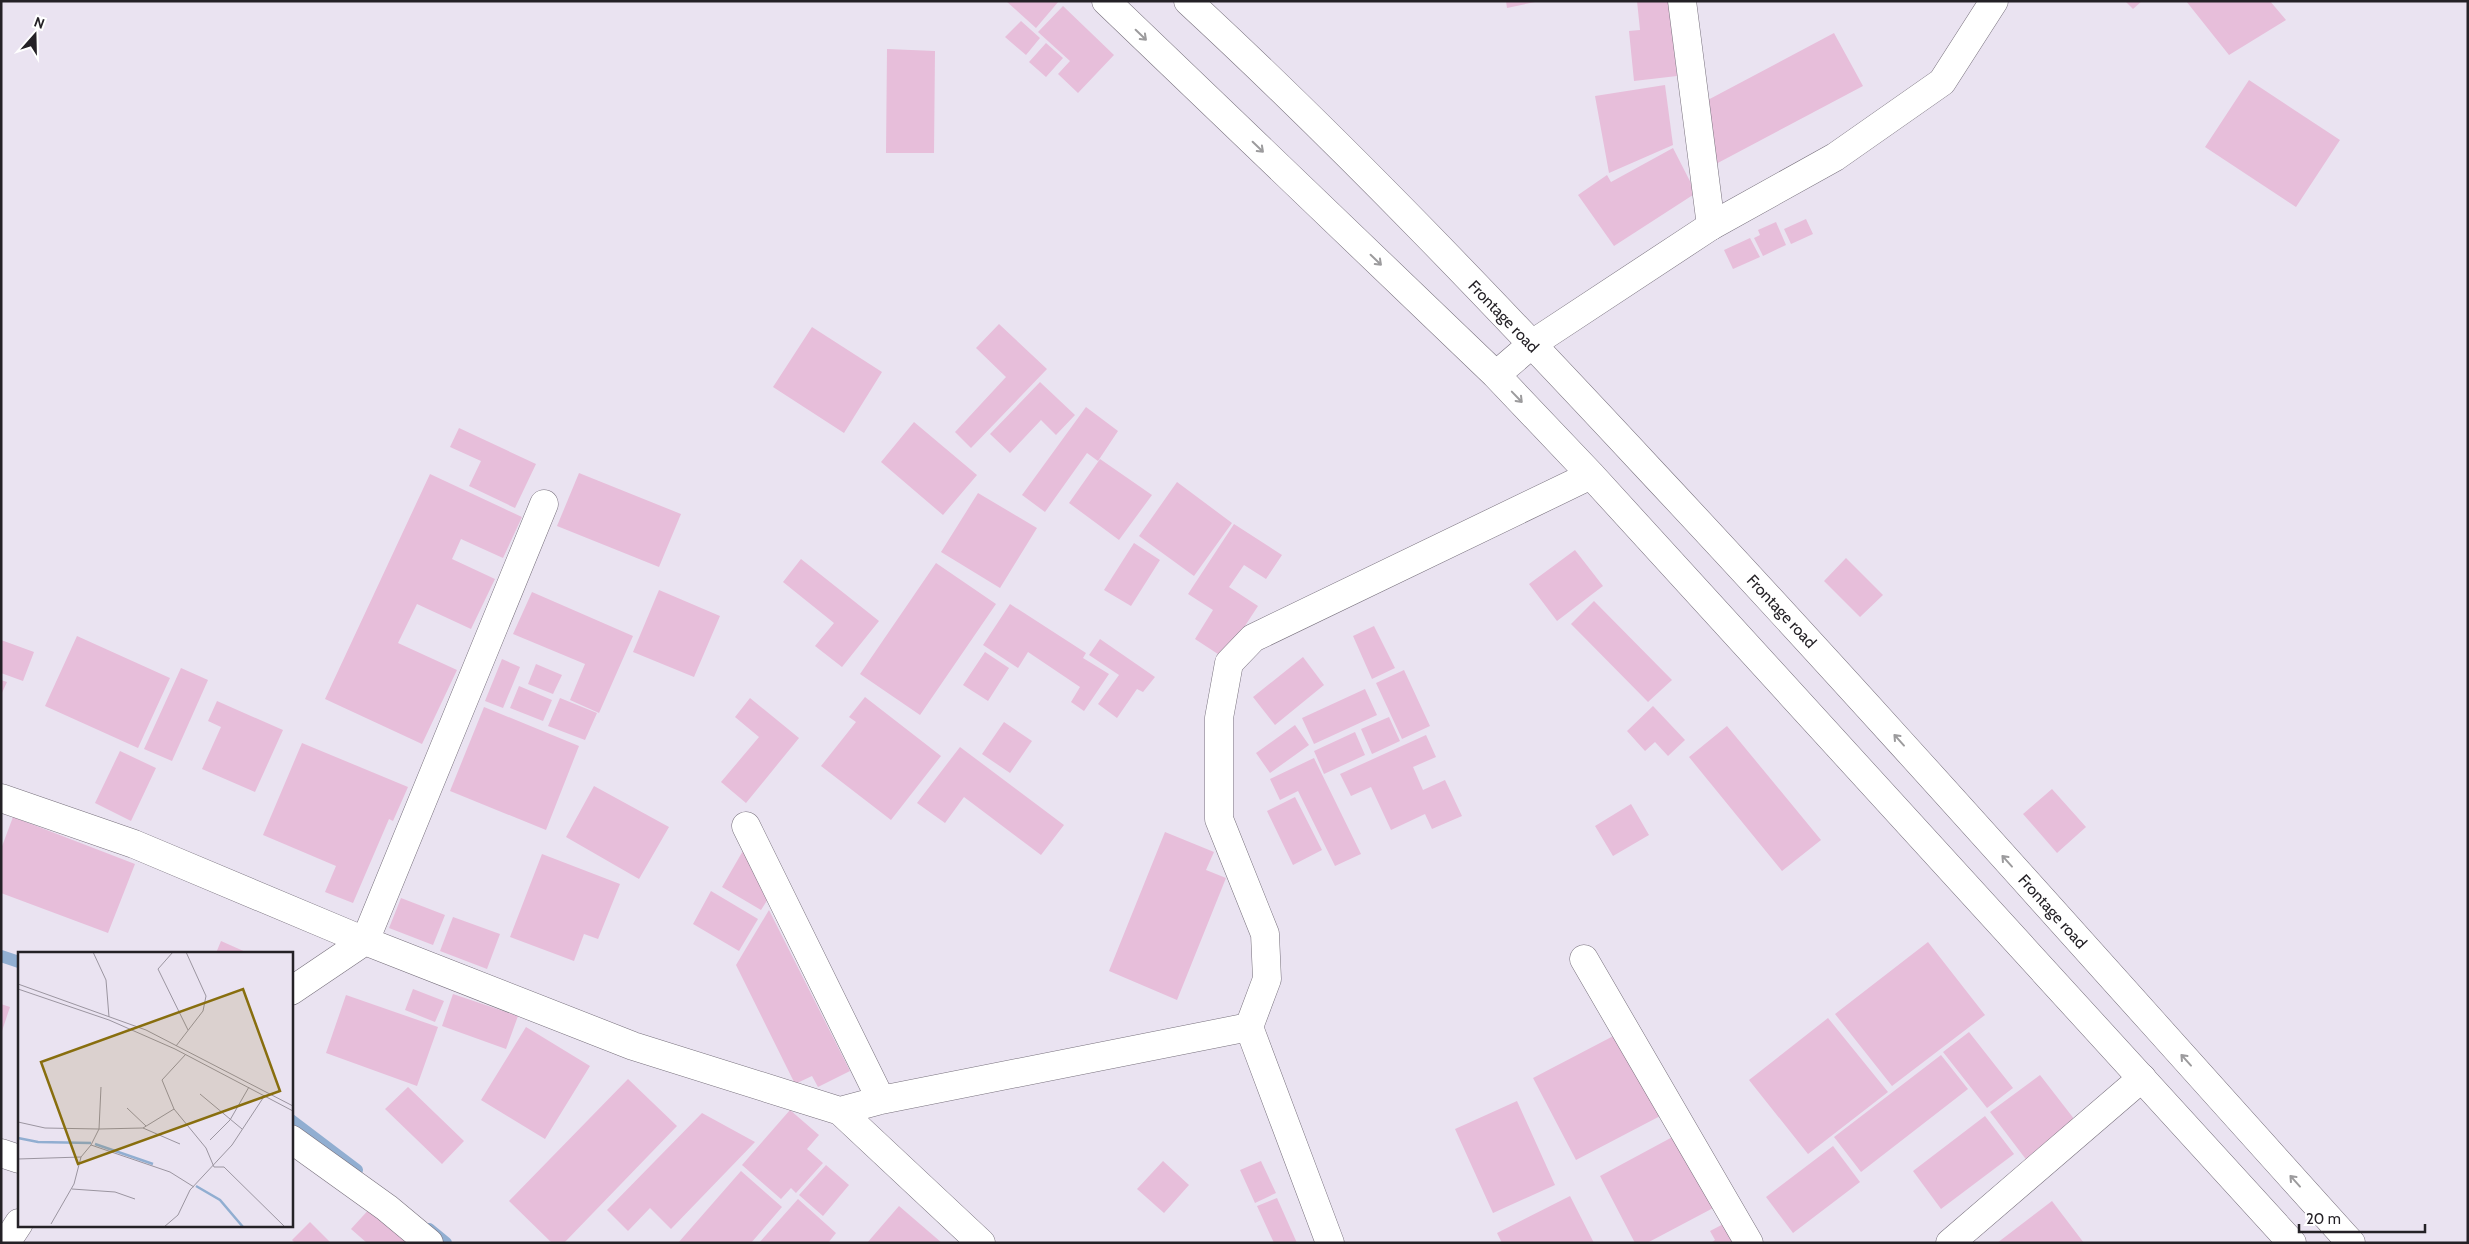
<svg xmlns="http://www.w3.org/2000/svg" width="2469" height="1244" font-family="Cabin,sans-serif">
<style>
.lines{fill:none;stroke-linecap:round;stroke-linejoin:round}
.stream{stroke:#91aed1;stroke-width:12}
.building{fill:#e7beda}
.street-casing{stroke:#77707c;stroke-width:29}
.secondary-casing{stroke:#77707c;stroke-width:29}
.street{stroke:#fff;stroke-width:28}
.secondary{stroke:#fff;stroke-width:28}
.oneway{stroke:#9c9b9d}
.labels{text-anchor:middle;stroke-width:4;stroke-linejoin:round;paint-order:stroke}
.street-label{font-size:16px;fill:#242126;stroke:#fff}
.inset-river{fill:none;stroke:#91aed1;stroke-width:2.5}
.inset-road{fill:none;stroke:#9b95a0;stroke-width:1}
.view{fill:#886e0e;fill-opacity:0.15;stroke:#886e0e;stroke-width:2.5}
.inset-edge{fill:none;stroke:#242126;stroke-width:2.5}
</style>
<rect width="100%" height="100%" fill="#eae3f1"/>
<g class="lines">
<!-- stream -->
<path class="stream" d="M 1,956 L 19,962
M 291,1120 L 357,1170
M 429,1229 L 446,1243"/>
</g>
<!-- building -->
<path class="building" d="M 1006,1 L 1059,1 L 1036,28 Z
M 1506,1 L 1535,1 L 1535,2 L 1507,8 Z
M 1637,1 L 1669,1 L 1677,76 L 1634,81 L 1629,31 L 1640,30 Z
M 2125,1 L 2142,1 L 2133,9 Z
M 2186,1 L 2270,1 L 2286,20 L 2229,55 Z
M 1063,6 L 1114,55 L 1078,93 L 1058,74 L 1070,61 L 1038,32 Z
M 1021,21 L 1040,38 L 1026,55 L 1005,37 Z
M 1834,33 L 1863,86 L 1714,165 L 1704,102 Z
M 1046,43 L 1063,58 L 1046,77 L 1029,62 Z
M 887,49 L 935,51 L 934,153 L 886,153 Z
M 2249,80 L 2340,140 L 2296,207 L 2205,147 Z
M 1665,85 L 1673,145 L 1609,173 L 1595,96 Z
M 1673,148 L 1696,193 L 1614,246 L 1578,195 L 1607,175 L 1611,182 Z
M 1806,219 L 1813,234 L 1791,244 L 1784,229 Z
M 1776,222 L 1786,245 L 1763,256 L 1754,238 L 1760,235 L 1758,230 Z
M 1750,238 L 1760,257 L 1733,269 L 1724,250 Z
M 999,324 L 1047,369 L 971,448 L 955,432 L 1006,377 L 976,348 Z
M 812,327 L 882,372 L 844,433 L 773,387 Z
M 1040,382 L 1075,415 L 1056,435 L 1041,420 L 1010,453 L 990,434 Z
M 1086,407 L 1118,431 L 1098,461 L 1087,453 L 1045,512 L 1022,495 Z
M 914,422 L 977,475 L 943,515 L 881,462 Z
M 459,428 L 536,464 L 515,508 L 469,486 L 481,461 L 450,447 Z
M 1100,459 L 1152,495 L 1119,540 L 1069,503 Z
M 579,473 L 681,514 L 659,567 L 557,526 Z
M 430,474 L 522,517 L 503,558 L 461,539 L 452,559 L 495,579 L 471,629 L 417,604 L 398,643 L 457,670 L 422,744 L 325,699 Z
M 1177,482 L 1232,523 L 1194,576 L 1139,536 Z
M 978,493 L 1037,528 L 1000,588 L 941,552 Z
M 1234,524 L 1282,555 L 1266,579 L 1244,565 L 1229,587 L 1258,606 L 1224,658 L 1195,639 L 1213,610 L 1188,594 Z
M 1134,543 L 1160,560 L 1131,606 L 1104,590 Z
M 1575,550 L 1603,586 L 1557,621 L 1529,584 Z
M 1846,558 L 1883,595 L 1860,617 L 1824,581 Z
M 801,559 L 879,621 L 842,667 L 815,646 L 834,623 L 783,582 Z
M 936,563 L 996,604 L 920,715 L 860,674 Z
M 659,590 L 720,616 L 694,677 L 633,652 Z
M 532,592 L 633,636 L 599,713 L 570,700 L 585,664 L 513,634 Z
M 1594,601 L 1672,680 L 1648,702 L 1571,624 Z
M 1010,604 L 1086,653 L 1083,658 L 1109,674 L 1084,711 L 1071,702 L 1080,687 L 1028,652 L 1018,668 L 983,645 Z
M 1374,626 L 1395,668 L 1372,679 L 1353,636 Z
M 77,636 L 170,678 L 138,748 L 45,706 Z
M 1100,639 L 1155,677 L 1143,692 L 1137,689 L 1117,718 L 1098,704 L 1119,675 L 1089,655 Z
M 1,640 L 34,652 L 23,681 L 1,673 Z
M 985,652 L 1009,668 L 988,701 L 963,685 Z
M 1303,657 L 1324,685 L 1275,725 L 1253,697 Z
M 502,659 L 520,667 L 503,708 L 485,701 Z
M 536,664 L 562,675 L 553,694 L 528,684 Z
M 181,668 L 208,680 L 172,761 L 144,749 Z
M 1404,670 L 1430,726 L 1402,739 L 1376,683 Z
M 1,680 L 7,682 L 1,695 Z
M 519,686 L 552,700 L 543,721 L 510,708 Z
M 1365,689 L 1377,715 L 1314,744 L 1302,718 Z
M 865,697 L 941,756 L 891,820 L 821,766 L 856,722 L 849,717 Z
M 560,698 L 597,713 L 585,740 L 548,726 Z
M 750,698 L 799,738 L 746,803 L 721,782 L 759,737 L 735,717 Z
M 217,701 L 283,730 L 255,792 L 202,769 L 221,727 L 208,721 Z
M 1653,706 L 1685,740 L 1668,756 L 1655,742 L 1645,751 L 1627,731 Z
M 484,707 L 579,746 L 546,830 L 450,791 Z
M 1389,717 L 1400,741 L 1372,754 L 1361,729 Z
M 1004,722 L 1032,741 L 1010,773 L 982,754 Z
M 1295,725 L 1309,745 L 1270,773 L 1256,753 Z
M 1727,726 L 1821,840 L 1782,871 L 1689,757 Z
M 1355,732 L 1365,755 L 1324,774 L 1314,751 Z
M 1426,735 L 1436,757 L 1413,767 L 1423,790 L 1445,780 L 1462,816 L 1432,829 L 1425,814 L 1391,830 L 1371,787 L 1351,796 L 1340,774 Z
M 302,743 L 408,787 L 393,821 L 389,819 L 353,903 L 325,892 L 336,866 L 263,835 Z
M 960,747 L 1064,825 L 1041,855 L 964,797 L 945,823 L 917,803 Z
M 120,751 L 156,768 L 131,821 L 95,803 Z
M 1314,758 L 1361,854 L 1335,866 L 1298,791 L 1280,800 L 1270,779 Z
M 594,786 L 669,827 L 639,879 L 566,837 Z
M 2052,789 L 2086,827 L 2057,853 L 2023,814 Z
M 1295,797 L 1322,850 L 1293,865 L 1267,811 Z
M 1631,804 L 1649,835 L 1613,856 L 1595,826 Z
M 13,817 L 135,864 L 108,933 L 1,893 L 1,849 Z
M 1165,832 L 1214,852 L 1206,870 L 1226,878 L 1177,1000 L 1109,971 Z
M 744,849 L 771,894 L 761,910 L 722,887 Z
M 542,854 L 620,884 L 598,939 L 584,934 L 574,961 L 510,937 Z
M 711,891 L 758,919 L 739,951 L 693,924 Z
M 401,898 L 445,915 L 433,945 L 389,928 Z
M 769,910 L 850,1071 L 818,1087 L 812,1076 L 795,1084 L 736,965 Z
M 453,917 L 500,934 L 487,969 L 440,951 Z
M 221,941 L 248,953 L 216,953 Z
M 1928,942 L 1985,1015 L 1892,1086 L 1835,1014 Z
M 413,989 L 444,1001 L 435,1022 L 405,1010 Z
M 453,994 L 518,1016 L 506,1049 L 442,1026 Z
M 346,995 L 438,1027 L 417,1086 L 326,1053 Z
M 1,1004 L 10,1007 L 2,1031 L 1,1031 Z
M 1828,1018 L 1888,1092 L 1808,1154 L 1749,1080 Z
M 526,1027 L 590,1066 L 545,1139 L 481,1100 Z
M 1621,1032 L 1664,1114 L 1576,1160 L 1533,1078 Z
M 1969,1032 L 2013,1088 L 1987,1108 L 1943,1052 Z
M 1941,1055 L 1968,1089 L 1861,1172 L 1834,1137 Z
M 2040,1075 L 2078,1124 L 2028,1162 L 1990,1112 Z
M 628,1079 L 677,1126 L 564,1243 L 552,1243 L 509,1201 Z
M 408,1087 L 464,1141 L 442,1164 L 385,1109 Z
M 1517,1101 L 1555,1185 L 1493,1213 L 1455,1129 Z
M 790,1110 L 819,1135 L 807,1149 L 823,1163 L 796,1193 L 791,1188 L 781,1199 L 742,1165 Z
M 702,1113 L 755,1142 L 671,1229 L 650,1208 L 628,1231 L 607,1210 Z
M 1985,1116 L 2014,1154 L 1941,1209 L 1913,1171 Z
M 1678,1134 L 1717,1206 L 1647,1243 L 1635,1243 L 1600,1176 Z
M 1833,1146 L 1860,1182 L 1793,1233 L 1766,1197 Z
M 1163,1161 L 1189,1185 L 1164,1213 L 1137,1189 Z
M 1261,1161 L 1276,1193 L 1255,1203 L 1240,1170 Z
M 826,1165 L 849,1185 L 823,1216 L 799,1195 Z
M 741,1171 L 782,1207 L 751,1243 L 678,1243 Z
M 1570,1196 L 1594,1243 L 1502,1243 L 1497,1233 Z
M 1277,1198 L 1297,1243 L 1274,1243 L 1257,1206 Z
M 798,1199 L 836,1233 L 828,1243 L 759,1243 Z
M 2052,1201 L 2084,1243 L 1997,1243 Z
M 372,1206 L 413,1243 L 367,1243 L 351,1229 Z
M 899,1206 L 942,1243 L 867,1243 Z
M 1731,1220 L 1743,1243 L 1711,1243 L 1715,1240 L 1710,1231 Z
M 310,1222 L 331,1243 L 295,1243 L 292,1240 Z"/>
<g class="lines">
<!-- street casing -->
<g class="street-casing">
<path id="street" d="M 1682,1 L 1711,226
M 1,798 L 134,844 L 365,941 L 544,504
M 746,826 L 881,1100
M 1584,959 L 1749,1243
M 291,991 L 365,941 L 633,1046 L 840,1111 L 881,1100 L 1249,1027
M 840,1111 L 981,1243
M 291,1139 L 387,1208 L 429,1243
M 1,1153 L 19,1159
M 6,1243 L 19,1223
M 1950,1243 L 2142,1078"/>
</g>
<!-- secondary casing -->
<g class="secondary-casing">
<path id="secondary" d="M 1106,1 L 1496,375 L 1591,475 L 2292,1243
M 1188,1 C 1349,150 1501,310 1650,470 C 1888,724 2118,985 2351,1243
M 1496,375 L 1532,344 L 1711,226 L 1835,157 L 1942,82 L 1994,1
M 1330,1243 L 1249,1027 L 1267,979 L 1265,934 L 1219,819 L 1219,718 L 1229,663 L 1253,638 L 1591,475"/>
</g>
<!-- street -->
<use href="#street" class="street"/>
<!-- secondary -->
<use href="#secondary" class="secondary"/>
</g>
<!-- one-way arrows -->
<defs><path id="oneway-shaft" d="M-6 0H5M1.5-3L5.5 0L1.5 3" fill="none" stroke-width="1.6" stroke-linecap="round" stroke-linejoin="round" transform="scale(1.25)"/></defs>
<g class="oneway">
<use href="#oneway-shaft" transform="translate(1141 35) rotate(44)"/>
<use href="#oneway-shaft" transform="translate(1258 147) rotate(44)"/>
<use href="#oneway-shaft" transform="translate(1376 260) rotate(44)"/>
<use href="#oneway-shaft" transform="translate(1517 397) rotate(46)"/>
<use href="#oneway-shaft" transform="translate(1899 740) rotate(-132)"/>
<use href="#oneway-shaft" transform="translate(2007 861) rotate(-132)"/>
<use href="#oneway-shaft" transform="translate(2186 1060) rotate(-132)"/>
<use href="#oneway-shaft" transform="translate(2295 1181) rotate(-132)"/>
</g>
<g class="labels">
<!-- street labels -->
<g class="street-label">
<text transform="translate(1504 316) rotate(46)" y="6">Frontage road</text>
<text transform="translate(1782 611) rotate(47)" y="6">Frontage road</text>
<text transform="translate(2053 911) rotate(48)" y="6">Frontage road</text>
</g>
</g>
<!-- overview -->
<g transform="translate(18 952)">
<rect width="275" height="275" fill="#eae3f1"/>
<path class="inset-river" d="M 0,186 L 20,190 L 73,191M 77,192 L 135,212M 178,234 L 202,248 L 225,275"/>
<path class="inset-road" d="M 75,0 L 88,28 L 91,65M 155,0 L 140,17 L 170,78M 0,32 L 128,78 L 275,154M 0,37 L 91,68 L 157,97 L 275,159M 158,94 L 185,59 L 188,44 L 168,0M 168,102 L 144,128 L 156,157 L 188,196 L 196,215 L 206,215 L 267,275M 182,142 L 224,177M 109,156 L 128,174M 0,170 L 27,176 L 81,177 L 83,135M 125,176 L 162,192M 192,188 L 212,168 L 231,135M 73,193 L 81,177 L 125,176 L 156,157M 0,207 L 63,205 L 73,193 L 152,220 L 176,235M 54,237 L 97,240 L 117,247M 33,272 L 56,232 L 63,205M 146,275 L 160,263 L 172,238 L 214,193 L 247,143"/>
<path class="view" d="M 225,37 L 262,139 L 60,212 L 23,110 Z"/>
<rect width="275" height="275" class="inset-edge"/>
</g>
<!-- border -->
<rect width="2469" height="1244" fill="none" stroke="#242126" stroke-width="5"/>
<!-- north arrow -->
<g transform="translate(35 35) rotate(20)" stroke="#ffffff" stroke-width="4" paint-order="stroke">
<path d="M0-4L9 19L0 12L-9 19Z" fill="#242126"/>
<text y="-8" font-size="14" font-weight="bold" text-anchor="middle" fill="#242126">N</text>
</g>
<!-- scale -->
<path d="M2299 1224v8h126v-8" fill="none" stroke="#242126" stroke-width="2.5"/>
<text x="2306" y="1224" font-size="15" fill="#242126" stroke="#ffffff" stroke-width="4" paint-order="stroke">20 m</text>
</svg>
